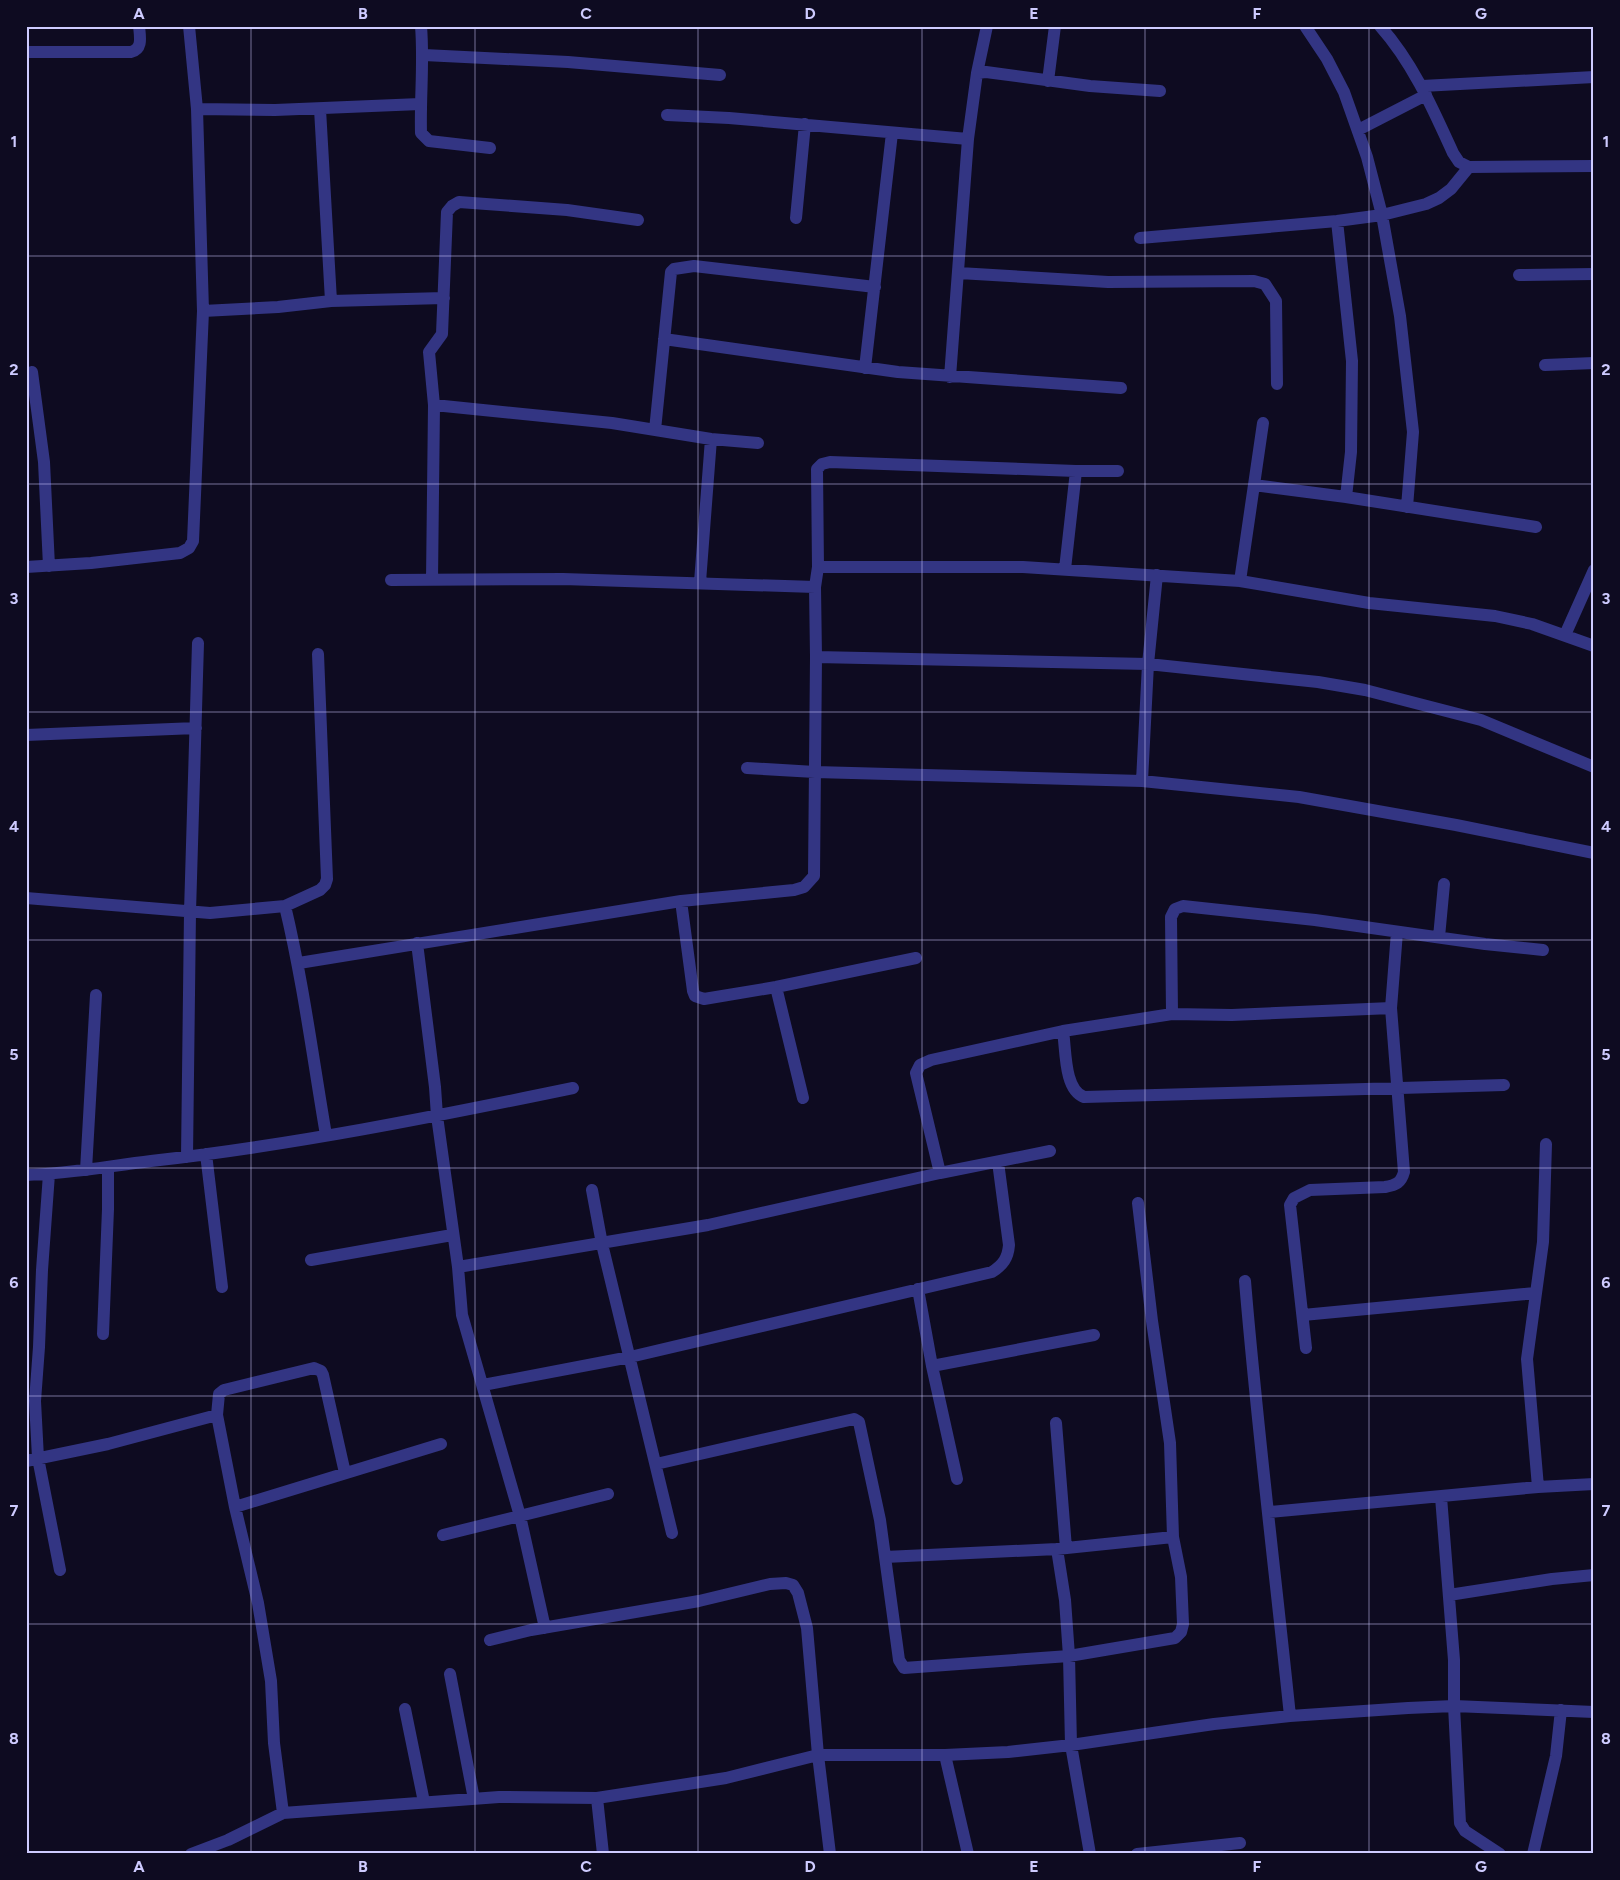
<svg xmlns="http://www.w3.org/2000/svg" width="1620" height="1880" font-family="Figtree,sans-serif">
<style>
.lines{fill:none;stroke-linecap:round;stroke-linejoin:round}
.minor{stroke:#333583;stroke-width:12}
.grid{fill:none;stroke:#cecbff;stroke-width:1;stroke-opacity:0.55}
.neatline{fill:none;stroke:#cecbff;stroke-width:2}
.grid-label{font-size:16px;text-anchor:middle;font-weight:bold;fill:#cecbff}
</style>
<rect width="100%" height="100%" fill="#0e0b21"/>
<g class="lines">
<!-- minor -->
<path class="minor" d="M 189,26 L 197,109
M 421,26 C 424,62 420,97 421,133 L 429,141 L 490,148
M 1305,26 L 1327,59 L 1344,92 L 1367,157 L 1382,215 L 1400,316 L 1413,432 L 1407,507
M 1380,26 C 1413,63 1433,109 1453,153 L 1459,162 L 1469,167 L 1594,166
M 26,52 L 131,52 C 143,49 140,37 139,26
M 424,55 L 568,62 L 720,75
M 977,73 L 987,26
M 1048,81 L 1055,26
M 1422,86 L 1594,77
M 667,115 L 729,118 L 968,139
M 1358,130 L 1426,95
M 796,218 L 805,124
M 1337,221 L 1352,361 L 1351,452 L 1346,497
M 1140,238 L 1337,221 L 1382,215 L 1426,204 L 1439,198 L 1451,189 L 1469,167
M 959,273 L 1108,282 L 1254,281 L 1265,284 L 1276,301 L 1277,384
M 1519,275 L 1594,274
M 331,301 L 444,298
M 203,311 L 278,307 L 331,301 L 320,109
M 664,339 L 898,372 L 1121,388
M 1545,365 L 1594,363
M 865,368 L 892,133
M 32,372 L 44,462 L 49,566
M 950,377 L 968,139 L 977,73 L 986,72 L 1090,86 L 1160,91
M 434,405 L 429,352 L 442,334 L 447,212 L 452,206 L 459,202 L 567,210 L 638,220
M 655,430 L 671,272 L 674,269 L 694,266 L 875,287
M 1076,471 L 1118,471
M 1254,485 L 1346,497 L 1536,527
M 26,567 L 91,563 L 180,553 L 189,548 L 193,541 L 203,311 L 197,109 L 275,110 L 420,104
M 818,567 L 817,469 L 822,464 L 830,462 L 1076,471 L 1065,569
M 391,580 L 563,579 L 815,587 L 818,567 L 1023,567 L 1240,581 L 1369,603 L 1495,616 L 1532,624 L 1594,646
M 432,580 L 434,405 L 612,423 L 711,439 L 758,443
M 1240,581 L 1263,423
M 700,582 L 711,439
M 1565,635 L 1594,570
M 816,657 L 1148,664 L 1318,682 L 1365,690 L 1481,720 L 1594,767
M 26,735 L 196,728
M 747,768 L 815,772 L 1142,781 L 1299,797 L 1456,825 L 1594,853
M 1142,781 L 1148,664 L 1157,575
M 26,898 L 210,913 L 285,906 L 320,890 L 325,885 L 327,879 L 318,654
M 681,901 L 693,991 L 695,996 L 704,999 L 776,987 L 916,958
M 285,906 C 303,981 313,1059 326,1135
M 1439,937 L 1444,884
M 417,943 L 435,1087 L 437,1116 L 458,1267 L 462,1315 L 520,1516 L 545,1628
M 299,963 L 681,901 L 794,890 L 804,887 L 814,876 L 816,657 L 815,587
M 776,987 L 803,1098
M 1172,1014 L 1171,917 L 1175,909 L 1183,906 L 1315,920 L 1485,944 L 1543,950
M 1063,1031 C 1066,1050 1064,1090 1084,1097 L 1504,1085
M 206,1154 L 222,1287
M 187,1157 L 190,912 L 198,643
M 86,1170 L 96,995
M 940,1173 L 916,1073 L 920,1065 L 931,1060 L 1063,1031 L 1172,1014 L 1232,1015 L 1391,1008
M 49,1174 L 42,1270 L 39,1347 L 35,1401 L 38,1458 L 60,1570
M 26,1175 C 68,1174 109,1166 151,1161 C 293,1145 433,1117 573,1088
M 592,1190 L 602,1244 L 672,1533
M 311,1260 L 452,1235
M 458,1267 L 708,1225 L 940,1173 L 1050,1151
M 1245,1281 C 1257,1426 1275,1571 1290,1716
M 918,1289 L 932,1366 L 957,1479
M 1303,1315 L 1535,1293
M 103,1334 L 108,1209 L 108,1167
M 1306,1348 L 1290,1205 L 1294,1198 L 1310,1190 L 1385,1187 C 1396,1185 1401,1183 1404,1172 L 1391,1008 L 1397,932
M 932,1366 L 1094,1335
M 483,1385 L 630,1357 L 992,1272 C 1003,1265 1008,1258 1009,1245 L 998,1162
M 1056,1423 L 1066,1548
M 26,1461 L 108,1444 L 217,1415
M 656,1464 L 854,1419 L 859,1422 L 880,1520 L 899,1660 L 904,1668 L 1069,1656 L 1175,1638 L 1181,1632 L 1183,1624 L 1181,1577 L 1173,1537 L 1170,1443 L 1152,1321 L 1138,1203
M 1538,1487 L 1527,1359 L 1543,1242 L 1546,1144
M 1441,1497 L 1454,1660 L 1454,1706 L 1460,1823 L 1465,1831 L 1500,1854
M 235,1507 L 441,1444
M 1269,1512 L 1538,1487 L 1594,1484
M 443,1535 L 608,1494
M 1057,1549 L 1065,1600 L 1069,1656 L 1071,1745 L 1090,1854
M 885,1557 L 1057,1549 L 1173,1537
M 1449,1595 L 1552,1579 L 1594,1575
M 490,1640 L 531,1630 L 699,1601 L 770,1584 L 786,1583 L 793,1585 L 798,1593 L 807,1628 L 818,1755 L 830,1854
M 450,1674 L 474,1799
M 405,1709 L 424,1802
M 945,1755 L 968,1854
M 597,1798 L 603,1854
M 283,1813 L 274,1743 L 271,1681 L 258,1603 L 235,1507 L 217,1415 L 219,1394 L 224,1390 L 314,1368 L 321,1371 L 323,1375 L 345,1473
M 191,1854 L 228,1840 L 283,1813 L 499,1797 L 597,1798 L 726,1778 L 818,1755 L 945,1755 L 1008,1752 L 1071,1745 L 1214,1724 L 1290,1716 L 1408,1708 L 1454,1706 L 1594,1712
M 1137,1854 L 1240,1843
M 1533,1854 L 1556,1756 L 1561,1710"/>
</g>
<!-- grid -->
<path class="grid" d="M 251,26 L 251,1854M 475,26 L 475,1854M 698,26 L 698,1854M 922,26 L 922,1854M 1145,26 L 1145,1854M 1369,26 L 1369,1854M 26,256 L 1594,256M 26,484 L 1594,484M 26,712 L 1594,712M 26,940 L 1594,940M 26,1168 L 1594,1168M 26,1396 L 1594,1396M 26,1624 L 1594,1624"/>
<!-- border -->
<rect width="1620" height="1880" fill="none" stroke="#0e0b21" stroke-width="55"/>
<rect x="28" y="28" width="1564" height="1824" class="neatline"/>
<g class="grid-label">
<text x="139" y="19">A</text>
<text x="363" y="19">B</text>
<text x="586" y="19">C</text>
<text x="810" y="19">D</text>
<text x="1034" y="19">E</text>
<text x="1257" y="19">F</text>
<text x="1481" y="19">G</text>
<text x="14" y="147">1</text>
<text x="1606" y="147">1</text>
<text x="14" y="375">2</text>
<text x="1606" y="375">2</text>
<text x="14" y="604">3</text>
<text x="1606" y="604">3</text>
<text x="14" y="832">4</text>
<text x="1606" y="832">4</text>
<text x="14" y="1060">5</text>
<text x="1606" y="1060">5</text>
<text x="14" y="1288">6</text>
<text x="1606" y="1288">6</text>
<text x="14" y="1516">7</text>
<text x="1606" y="1516">7</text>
<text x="14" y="1744">8</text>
<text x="1606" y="1744">8</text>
<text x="139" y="1872">A</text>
<text x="363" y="1872">B</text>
<text x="586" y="1872">C</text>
<text x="810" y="1872">D</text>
<text x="1034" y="1872">E</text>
<text x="1257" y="1872">F</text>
<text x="1481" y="1872">G</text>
</g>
</svg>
